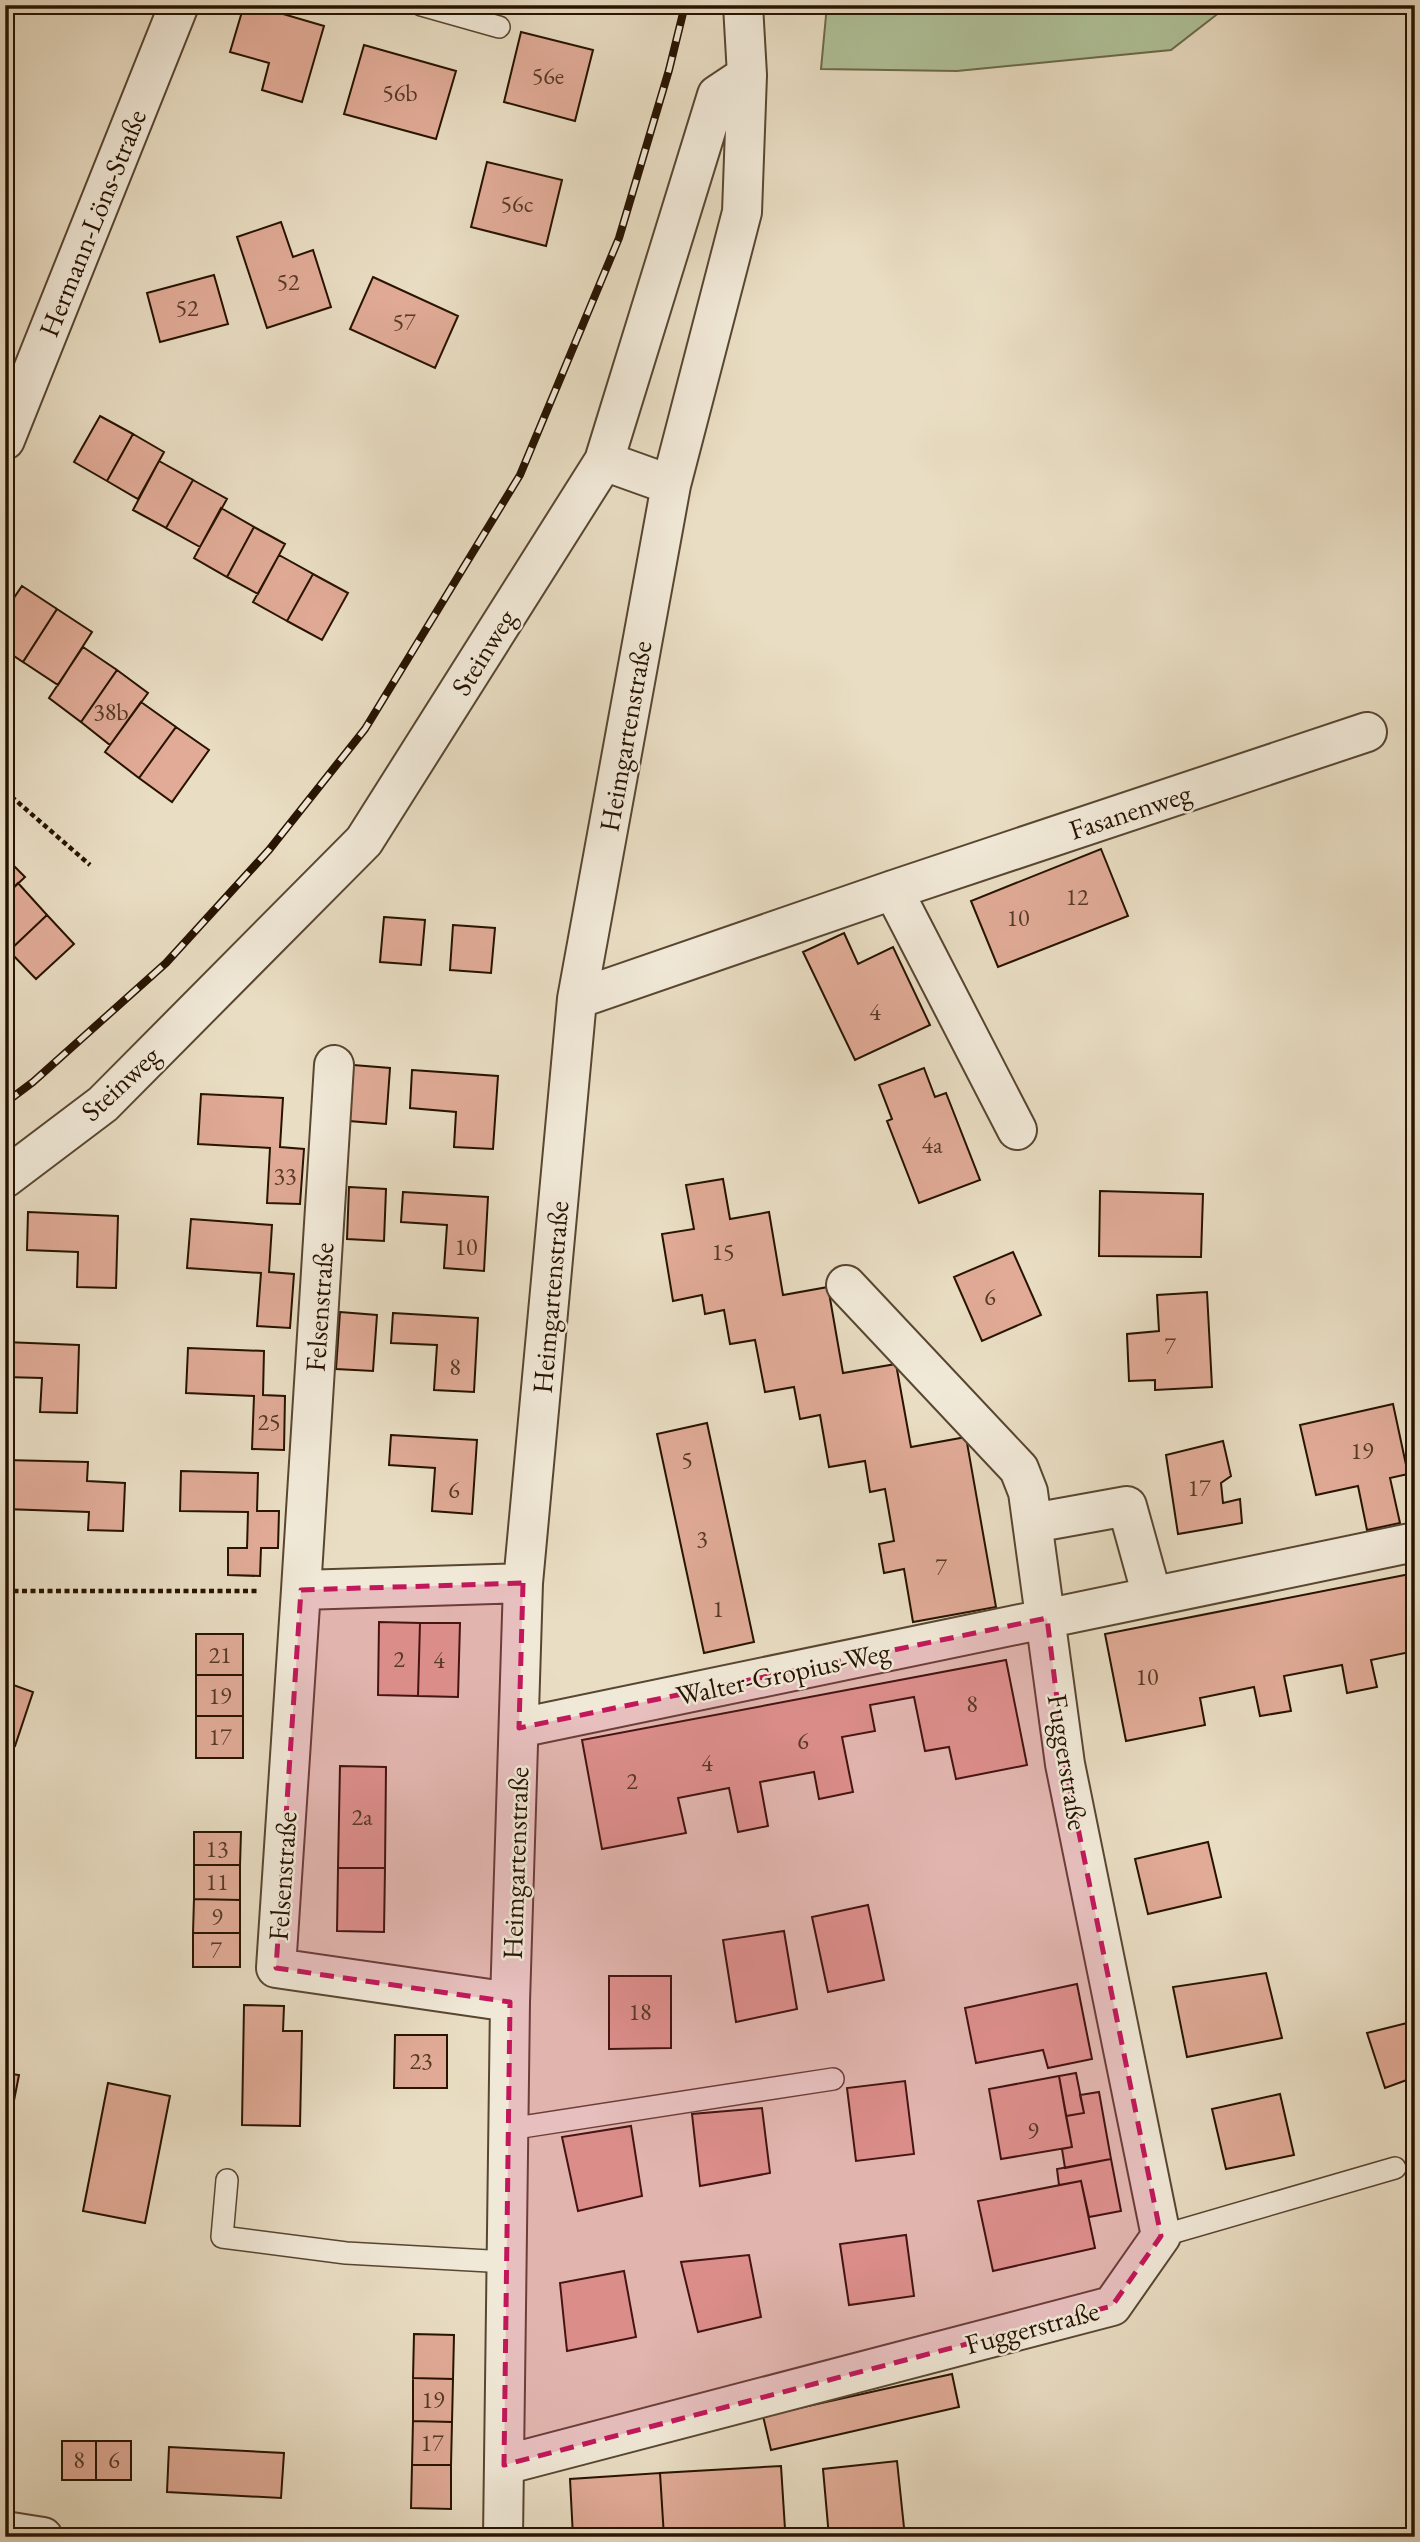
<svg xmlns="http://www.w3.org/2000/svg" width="1420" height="2542" font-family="'EB Garamond',serif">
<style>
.green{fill:#b0c299;stroke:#6c6a4c;stroke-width:2}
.building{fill:#e1ab97;stroke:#271300;stroke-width:2}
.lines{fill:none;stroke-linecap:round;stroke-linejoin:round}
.lane-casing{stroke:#584631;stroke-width:24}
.street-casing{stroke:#584631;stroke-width:42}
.path{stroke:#271300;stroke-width:4.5;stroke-dasharray:5 3.5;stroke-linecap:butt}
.lane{stroke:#f1e9d8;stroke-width:21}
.street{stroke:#f1e9d8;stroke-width:38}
.rail-casing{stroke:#271300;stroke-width:8}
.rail{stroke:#f1e9d8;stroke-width:5;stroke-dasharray:16;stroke-linecap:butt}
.marked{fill:#c2185b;fill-opacity:0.2;stroke:#c2185b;stroke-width:5;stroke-dasharray:14 9;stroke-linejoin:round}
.labels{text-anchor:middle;stroke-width:5;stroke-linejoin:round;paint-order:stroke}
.number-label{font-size:24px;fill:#563926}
.street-label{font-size:28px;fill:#271300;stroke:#f1e9d8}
</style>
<rect width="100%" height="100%" fill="#e9ddc3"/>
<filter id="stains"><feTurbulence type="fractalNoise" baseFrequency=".00286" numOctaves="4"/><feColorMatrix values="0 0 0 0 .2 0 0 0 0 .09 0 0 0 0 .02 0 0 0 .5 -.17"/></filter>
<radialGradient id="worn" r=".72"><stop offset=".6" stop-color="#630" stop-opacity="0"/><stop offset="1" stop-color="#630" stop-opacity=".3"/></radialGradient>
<!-- green -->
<path class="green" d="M 827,5 L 1229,5 L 1171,50 L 957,71 L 821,69 Z"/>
<!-- building -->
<path class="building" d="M 244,5 L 252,5 L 324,26 L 302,102 L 262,90 L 269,63 L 230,52 Z
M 521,32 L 593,50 L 575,121 L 504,102 Z
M 364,45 L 456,71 L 436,139 L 344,114 Z
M 487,162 L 562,180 L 546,246 L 471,227 Z
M 281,222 L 293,257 L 313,250 L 331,307 L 267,328 L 237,237 Z
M 214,275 L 228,324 L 160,342 L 147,293 Z
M 373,277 L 458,316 L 435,368 L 350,329 Z
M 100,416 L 133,434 L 107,481 L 74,462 Z
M 133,434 L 164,452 L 138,499 L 107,481 Z
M 159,461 L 193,480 L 166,528 L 133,510 Z
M 193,480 L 227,499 L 200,547 L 166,528 Z
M 221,508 L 254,527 L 227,577 L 194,558 Z
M 254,527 L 285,544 L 258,594 L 227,577 Z
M 279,555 L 313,574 L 287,621 L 253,602 Z
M 313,574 L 348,593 L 322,640 L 287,621 Z
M 22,586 L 57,609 L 23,662 L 5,650 L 5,611 Z
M 57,609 L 92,632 L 58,685 L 23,662 Z
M 83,647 L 117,670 L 81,722 L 49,698 Z
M 117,670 L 148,693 L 110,745 L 81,722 Z
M 141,702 L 176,727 L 139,778 L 105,752 Z
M 176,727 L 209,750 L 172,802 L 139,778 Z
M 1101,849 L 1128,916 L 998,967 L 971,901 Z
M 5,857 L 25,877 L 5,896 Z
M 18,883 L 47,915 L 9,951 L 5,947 L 5,896 Z
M 47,915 L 74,944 L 36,979 L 9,951 Z
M 384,917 L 425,920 L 421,965 L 380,962 Z
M 453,925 L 495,928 L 491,973 L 450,970 Z
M 844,933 L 858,964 L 893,947 L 930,1025 L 855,1060 L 803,952 Z
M 353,1065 L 390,1068 L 386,1124 L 349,1121 Z
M 924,1068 L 935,1097 L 946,1093 L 980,1180 L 919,1203 L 887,1121 L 892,1119 L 879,1085 Z
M 412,1070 L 498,1076 L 493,1149 L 454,1147 L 456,1112 L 410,1108 Z
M 201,1094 L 283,1098 L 280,1147 L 304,1149 L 300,1204 L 267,1203 L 270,1148 L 198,1144 Z
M 723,1179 L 730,1219 L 769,1212 L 783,1295 L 828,1287 L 843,1373 L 896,1364 L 911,1447 L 966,1437 L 996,1607 L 913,1622 L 904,1569 L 884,1573 L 879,1544 L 894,1541 L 885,1489 L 870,1492 L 865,1461 L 829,1467 L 820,1415 L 800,1419 L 794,1387 L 765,1392 L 755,1340 L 730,1344 L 724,1310 L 705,1314 L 702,1295 L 673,1301 L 662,1234 L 694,1229 L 686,1185 Z
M 349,1187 L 386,1189 L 384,1241 L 347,1239 Z
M 1100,1191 L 1203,1194 L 1201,1257 L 1099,1256 Z
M 403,1192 L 488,1197 L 484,1271 L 444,1268 L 447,1225 L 401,1222 Z
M 28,1212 L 118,1216 L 116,1288 L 77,1287 L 78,1252 L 27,1250 Z
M 191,1219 L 272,1225 L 269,1272 L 294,1274 L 290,1328 L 257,1326 L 261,1273 L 187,1268 Z
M 1013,1252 L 1041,1315 L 982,1341 L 954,1277 Z
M 1207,1292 L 1212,1387 L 1155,1390 L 1155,1380 L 1129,1381 L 1127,1334 L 1159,1331 L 1157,1295 Z
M 340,1312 L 377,1315 L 373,1371 L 336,1369 Z
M 393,1313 L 478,1318 L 474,1392 L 434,1390 L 437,1345 L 391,1343 Z
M 5,1342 L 79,1345 L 77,1413 L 40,1412 L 42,1378 L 5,1377 Z
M 188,1348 L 264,1351 L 263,1395 L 285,1396 L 284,1450 L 252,1449 L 254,1396 L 186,1393 Z
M 1393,1404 L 1408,1474 L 1390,1478 L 1400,1523 L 1367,1530 L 1358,1486 L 1316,1495 L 1300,1425 Z
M 707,1423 L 754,1642 L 704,1653 L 657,1434 Z
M 391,1435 L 477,1440 L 472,1514 L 432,1511 L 435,1468 L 389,1465 Z
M 1223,1441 L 1231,1476 L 1221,1483 L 1223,1503 L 1240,1499 L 1242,1523 L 1178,1534 L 1166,1455 Z
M 5,1460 L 88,1462 L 87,1481 L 125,1483 L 123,1531 L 88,1530 L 89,1512 L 5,1509 Z
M 181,1471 L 258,1473 L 257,1511 L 279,1511 L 278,1548 L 261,1548 L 260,1576 L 228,1575 L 228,1548 L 247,1548 L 248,1512 L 180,1511 Z
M 1415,1573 L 1415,1651 L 1371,1660 L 1377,1687 L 1347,1693 L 1342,1665 L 1284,1676 L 1291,1711 L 1260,1716 L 1254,1687 L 1200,1698 L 1205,1725 L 1126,1741 L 1105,1634 Z
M 379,1622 L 420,1623 L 418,1696 L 378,1695 Z
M 420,1623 L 460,1623 L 458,1697 L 418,1696 Z
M 196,1634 L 243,1634 L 243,1675 L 196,1675 Z
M 1006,1660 L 1027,1765 L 956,1779 L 949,1747 L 925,1751 L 914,1697 L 870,1705 L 875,1731 L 842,1737 L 853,1792 L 819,1799 L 814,1772 L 760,1782 L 768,1826 L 738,1832 L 729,1788 L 678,1798 L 686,1833 L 602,1849 L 582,1740 Z
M 196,1675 L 243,1675 L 243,1716 L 196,1716 Z
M 5,1682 L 33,1692 L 15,1746 L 5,1743 Z
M 196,1716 L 243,1716 L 243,1758 L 196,1758 Z
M 340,1766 L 386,1767 L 385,1868 L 338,1868 Z
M 194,1832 L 241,1832 L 240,1865 L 194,1865 Z
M 1208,1842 L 1221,1897 L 1148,1914 L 1135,1859 Z
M 194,1865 L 240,1865 L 240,1900 L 194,1899 Z
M 338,1868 L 385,1868 L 384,1932 L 337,1931 Z
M 194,1899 L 240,1900 L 240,1933 L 193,1933 Z
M 868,1905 L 884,1980 L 828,1992 L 812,1917 Z
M 784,1931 L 797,2009 L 736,2022 L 723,1940 Z
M 193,1933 L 240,1933 L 240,1967 L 193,1967 Z
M 1266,1973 L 1282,2038 L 1187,2057 L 1173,1987 Z
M 609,1976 L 671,1976 L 671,2048 L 609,2049 Z
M 1077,1984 L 1092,2059 L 1048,2068 L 1043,2050 L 976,2063 L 965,2008 Z
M 244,2005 L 284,2006 L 283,2031 L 302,2031 L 300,2126 L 242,2125 Z
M 1415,2021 L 1415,2077 L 1385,2088 L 1367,2033 Z
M 395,2035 L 447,2035 L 447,2088 L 394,2088 Z
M 5,2073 L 19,2075 L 8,2131 L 5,2130 Z
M 1076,2073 L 1084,2113 L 1066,2116 L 1059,2076 Z
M 1059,2076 L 1072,2147 L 1001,2159 L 989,2089 Z
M 905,2081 L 914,2154 L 856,2161 L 847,2088 Z
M 108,2083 L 170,2096 L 145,2223 L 83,2211 Z
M 1099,2092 L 1111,2159 L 1065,2168 L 1062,2149 L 1072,2147 L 1066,2116 L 1084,2113 L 1080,2095 Z
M 1280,2094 L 1294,2155 L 1226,2169 L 1212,2109 Z
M 762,2108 L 770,2173 L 700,2186 L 692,2114 Z
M 631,2126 L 642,2196 L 578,2211 L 562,2137 Z
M 1111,2159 L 1121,2211 L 1089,2217 L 1081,2181 L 1059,2185 L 1057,2169 Z
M 1081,2181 L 1095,2248 L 993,2271 L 978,2201 Z
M 906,2235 L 914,2296 L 849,2305 L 840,2244 Z
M 749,2255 L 761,2317 L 698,2332 L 681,2262 Z
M 624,2271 L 636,2337 L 567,2351 L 560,2283 Z
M 414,2334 L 454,2335 L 453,2379 L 413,2378 Z
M 952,2374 L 959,2407 L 771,2450 L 763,2416 Z
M 413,2378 L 453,2379 L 452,2422 L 413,2421 Z
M 413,2421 L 452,2422 L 451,2465 L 412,2465 Z
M 62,2441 L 96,2441 L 96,2480 L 62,2480 Z
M 96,2441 L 131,2441 L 131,2480 L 96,2480 Z
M 169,2447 L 284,2453 L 281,2498 L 167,2492 Z
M 897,2461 L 905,2537 L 829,2537 L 823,2469 Z
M 412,2465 L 451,2465 L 451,2509 L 411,2508 Z
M 781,2466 L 785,2529 L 664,2537 L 660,2473 Z
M 660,2473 L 664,2537 L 573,2537 L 570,2479 Z"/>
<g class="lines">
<!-- lane casing -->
<g class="lane-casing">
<path id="lane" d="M 421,5 L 499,27
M 509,2129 L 833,2079
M 227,2180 L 222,2237 L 346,2253 L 507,2262
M 1161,2236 L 1395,2168"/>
</g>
<!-- street casing -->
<g class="street-casing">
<path id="street" d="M 5,440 L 179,5
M 604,461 L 671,485
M 893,890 L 1017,1130
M 577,999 L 893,890 L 1367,732
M 5,1178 L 103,1104 L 364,841 L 604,461 L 717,95 L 747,75 L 743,5
M 1033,1523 L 1127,1506 L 1152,1596
M 301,1590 L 334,1065
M 519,1728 L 1415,1542
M 510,2002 L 276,1968 L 301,1590 L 523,1583
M 504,2465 L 1112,2306 L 1161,2236 L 1065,1764 L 1028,1492 L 1019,1469 L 846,1285
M 5,2531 L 43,2537
M 503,2537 L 510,2002 L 523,1583 L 577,999 L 671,485 L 742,212 L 747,75"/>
</g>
<!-- path -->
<path class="path" d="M 5,791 L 90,865
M 5,1591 L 260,1591"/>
<!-- lane -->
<use href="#lane" class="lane"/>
<!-- street -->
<use href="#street" class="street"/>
<!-- rail casing -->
<g class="rail-casing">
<path id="rail" d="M 5,1103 L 33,1082 L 166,963 L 269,850 L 365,729 L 520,475 L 619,238 L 669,70 L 685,5"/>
</g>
<!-- rail -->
<use href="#rail" class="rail"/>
</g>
<!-- marked area -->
<path class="marked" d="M 523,1583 L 519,1728 L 1047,1618 L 1065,1764 L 1161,2236 L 1112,2306 L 504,2465 L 510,2002 L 276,1968 L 301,1590 Z"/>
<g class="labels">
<!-- number labels -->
<g class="number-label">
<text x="548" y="84">56e</text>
<text x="400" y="101">56b</text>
<text x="517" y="212">56c</text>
<text x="288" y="290">52</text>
<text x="187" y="316">52</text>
<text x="404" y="330">57</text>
<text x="111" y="720">38b</text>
<text x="1077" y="905">12</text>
<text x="1018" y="926">10</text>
<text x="875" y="1020">4</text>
<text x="932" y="1153">4a</text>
<text x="285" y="1184">33</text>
<text x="466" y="1255">10</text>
<text x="723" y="1260">15</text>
<text x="990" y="1305">6</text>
<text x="1170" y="1354">7</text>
<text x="455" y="1375">8</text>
<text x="269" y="1430">25</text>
<text x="1362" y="1459">19</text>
<text x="687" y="1468">5</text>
<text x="1199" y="1496">17</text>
<text x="454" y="1498">6</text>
<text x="702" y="1547">3</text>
<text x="941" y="1575">7</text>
<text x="718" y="1617">1</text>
<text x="220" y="1663">21</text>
<text x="399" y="1667">2</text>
<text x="439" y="1668">4</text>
<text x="1147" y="1685">10</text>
<text x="220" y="1704">19</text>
<text x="972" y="1712">8</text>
<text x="220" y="1745">17</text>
<text x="803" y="1749">6</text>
<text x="707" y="1771">4</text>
<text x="632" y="1789">2</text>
<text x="362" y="1825">2a</text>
<text x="217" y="1857">13</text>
<text x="217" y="1890">11</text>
<text x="217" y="1925">9</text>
<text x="216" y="1958">7</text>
<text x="640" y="2020">18</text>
<text x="421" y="2069">23</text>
<text x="1033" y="2139">9</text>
<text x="433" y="2408">19</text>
<text x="432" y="2451">17</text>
<text x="79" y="2468">8</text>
<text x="114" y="2468">6</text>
</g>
<!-- street labels -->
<g class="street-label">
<text transform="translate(92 223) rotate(-68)" y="10">Hermann-Löns-Straße</text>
<text transform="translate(483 652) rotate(-58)" y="10">Steinweg</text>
<text transform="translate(625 736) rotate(-80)" y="10">Heimgartenstraße</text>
<text transform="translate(1130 811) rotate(-18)" y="10">Fasanenweg</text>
<text transform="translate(120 1083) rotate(-43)" y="10">Steinweg</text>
<text transform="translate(550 1297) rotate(-85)" y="10">Heimgartenstraße</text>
<text transform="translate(319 1307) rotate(-86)" y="10">Felsenstraße</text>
<text transform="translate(783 1673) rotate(-12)" y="10">Walter-Gropius-Weg</text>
<text transform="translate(1068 1762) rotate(81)" y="10">Fuggerstraße</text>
<text transform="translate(515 1863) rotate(-88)" y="10">Heimgartenstraße</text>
<text transform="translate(282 1876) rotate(-86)" y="10">Felsenstraße</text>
<text transform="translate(1032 2327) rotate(-15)" y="10">Fuggerstraße</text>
</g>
</g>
<!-- margin -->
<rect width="1420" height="2542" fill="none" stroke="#e9ddc3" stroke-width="28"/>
<rect x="7" y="7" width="1406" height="2528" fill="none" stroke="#271300" stroke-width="3.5"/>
<rect x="14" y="14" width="1392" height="2514" fill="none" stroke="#271300" stroke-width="2"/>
<rect width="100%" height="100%" filter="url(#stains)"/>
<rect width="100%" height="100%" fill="url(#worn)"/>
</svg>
